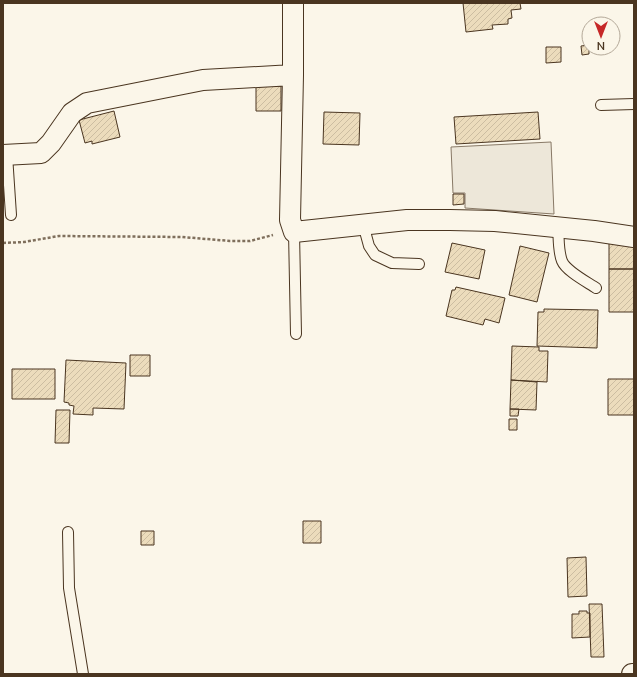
<svg xmlns="http://www.w3.org/2000/svg" width="637" height="677" font-family="'Nunito Sans',sans-serif">
<style>
.parking{fill:#ede7d9;stroke:#887966}
.building{fill:url(#building-hatch);stroke:#4a3520}
.lines{fill:none;stroke-linecap:round;stroke-linejoin:round}
.lane-casing{stroke:#4a3520;stroke-width:12}
.street-casing{stroke:#4a3520;stroke-width:22}
.path{stroke:#7f6f5c;stroke-width:2.5;stroke-dasharray:3 2;stroke-linecap:butt}
.lane{stroke:#fbf6e9;stroke-width:10}
.street{stroke:#fbf6e9;stroke-width:20}
</style>
<defs>
<pattern id="building-hatch" width="6" height="6" patternUnits="userSpaceOnUse"><rect width="6" height="6" fill="#ecdcbc"/><path d="M-1 1l2-2M0 6l6-6M5 7l2-2" fill="none" stroke="#ccbda1"/></pattern>
</defs>
<rect width="100%" height="100%" fill="#fbf6e9"/>
<!-- parking -->
<path class="parking" d="M 551,142 L 554,214 L 465,208 L 465,193 L 453,193 L 451,147 Z"/>
<!-- building -->
<path class="building" d="M 463,3 L 520,3 L 521,9 L 511,10 L 512,18 L 508,19 L 508,24 L 492,25 L 493,29 L 466,32 Z
M 589,45 L 589,54 L 582,55 L 581,46 Z
M 546,47 L 561,47 L 561,62 L 546,63 Z
M 256,86 L 281,86 L 281,111 L 256,111 Z
M 114,111 L 120,137 L 92,144 L 92,141 L 85,143 L 79,120 Z
M 324,112 L 360,113 L 359,145 L 323,144 Z
M 538,112 L 540,139 L 456,144 L 454,117 Z
M 453,194 L 464,194 L 464,204 L 453,205 Z
M 609,242 L 634,246 L 634,269 L 609,269 Z
M 452,243 L 485,250 L 479,279 L 445,272 Z
M 520,246 L 549,253 L 537,302 L 509,295 Z
M 609,269 L 634,269 L 634,312 L 609,312 Z
M 456,287 L 505,298 L 499,323 L 485,319 L 483,325 L 446,316 L 452,290 L 455,290 Z
M 544,309 L 598,310 L 597,348 L 537,346 L 538,312 L 544,312 Z
M 512,346 L 539,347 L 539,351 L 548,351 L 547,382 L 511,380 Z
M 130,355 L 150,355 L 150,376 L 130,376 Z
M 66,360 L 126,363 L 124,409 L 93,408 L 93,415 L 73,414 L 74,406 L 69,405 L 69,403 L 64,402 Z
M 12,369 L 55,369 L 55,399 L 12,399 Z
M 608,379 L 634,379 L 634,415 L 608,415 Z
M 511,380 L 537,382 L 536,410 L 510,409 Z
M 510,409 L 519,409 L 518,416 L 510,416 Z
M 56,410 L 70,410 L 69,443 L 55,443 Z
M 509,419 L 517,419 L 517,430 L 509,430 Z
M 303,521 L 321,521 L 321,543 L 303,543 Z
M 141,531 L 154,531 L 154,545 L 141,545 Z
M 586,557 L 587,596 L 568,597 L 567,558 Z
M 589,604 L 602,604 L 604,657 L 591,657 Z
M 579,611 L 587,611 L 587,613 L 590,613 L 590,637 L 572,638 L 572,614 L 579,614 Z"/>
<g class="lines">
<!-- lane casing -->
<g class="lane-casing">
<path id="lane" d="M 601,105 L 634,104
M 7,155 L 11,215
M 365,224 L 366,235 L 369,246 L 375,255 L 392,263 L 419,264
M 558,227 C 559,238 558,251 562,261 C 566,271 587,282 596,288
M 294,232 L 296,334
M 68,532 L 69,588 L 83,674"/>
</g>
<!-- street casing -->
<g class="street-casing">
<path id="street" d="M 293,3 L 293,75 L 290,220 L 294,232 L 407,220 L 450,220 L 495,221 L 594,231 L 634,237
M 3,155 L 41,153 L 51,143 L 72,113 L 87,103 L 203,80 L 293,75
M 632,674 L 634,674"/>
</g>
<!-- path -->
<path class="path" d="M 3,243 L 24,242 L 59,236 L 182,237 L 230,241 L 250,241 L 273,235"/>
<!-- lane -->
<use href="#lane" class="lane"/>
<!-- street -->
<use href="#street" class="street"/>
</g>
<!-- border -->
<rect width="637" height="677" fill="none" stroke="#4a3520" stroke-width="8"/>
<!-- north arrow -->
<g transform="translate(601 36) rotate(180)"><circle r="19" fill="#fbf6e9" stroke="#b4a999"/>
<path d="M0-3L7 15L0 10L-7 15Z" fill="#c62828"/>
<text y="-6" font-size="11" font-weight="bold" text-anchor="middle" fill="#4a3520">N</text>
</g>
</svg>
